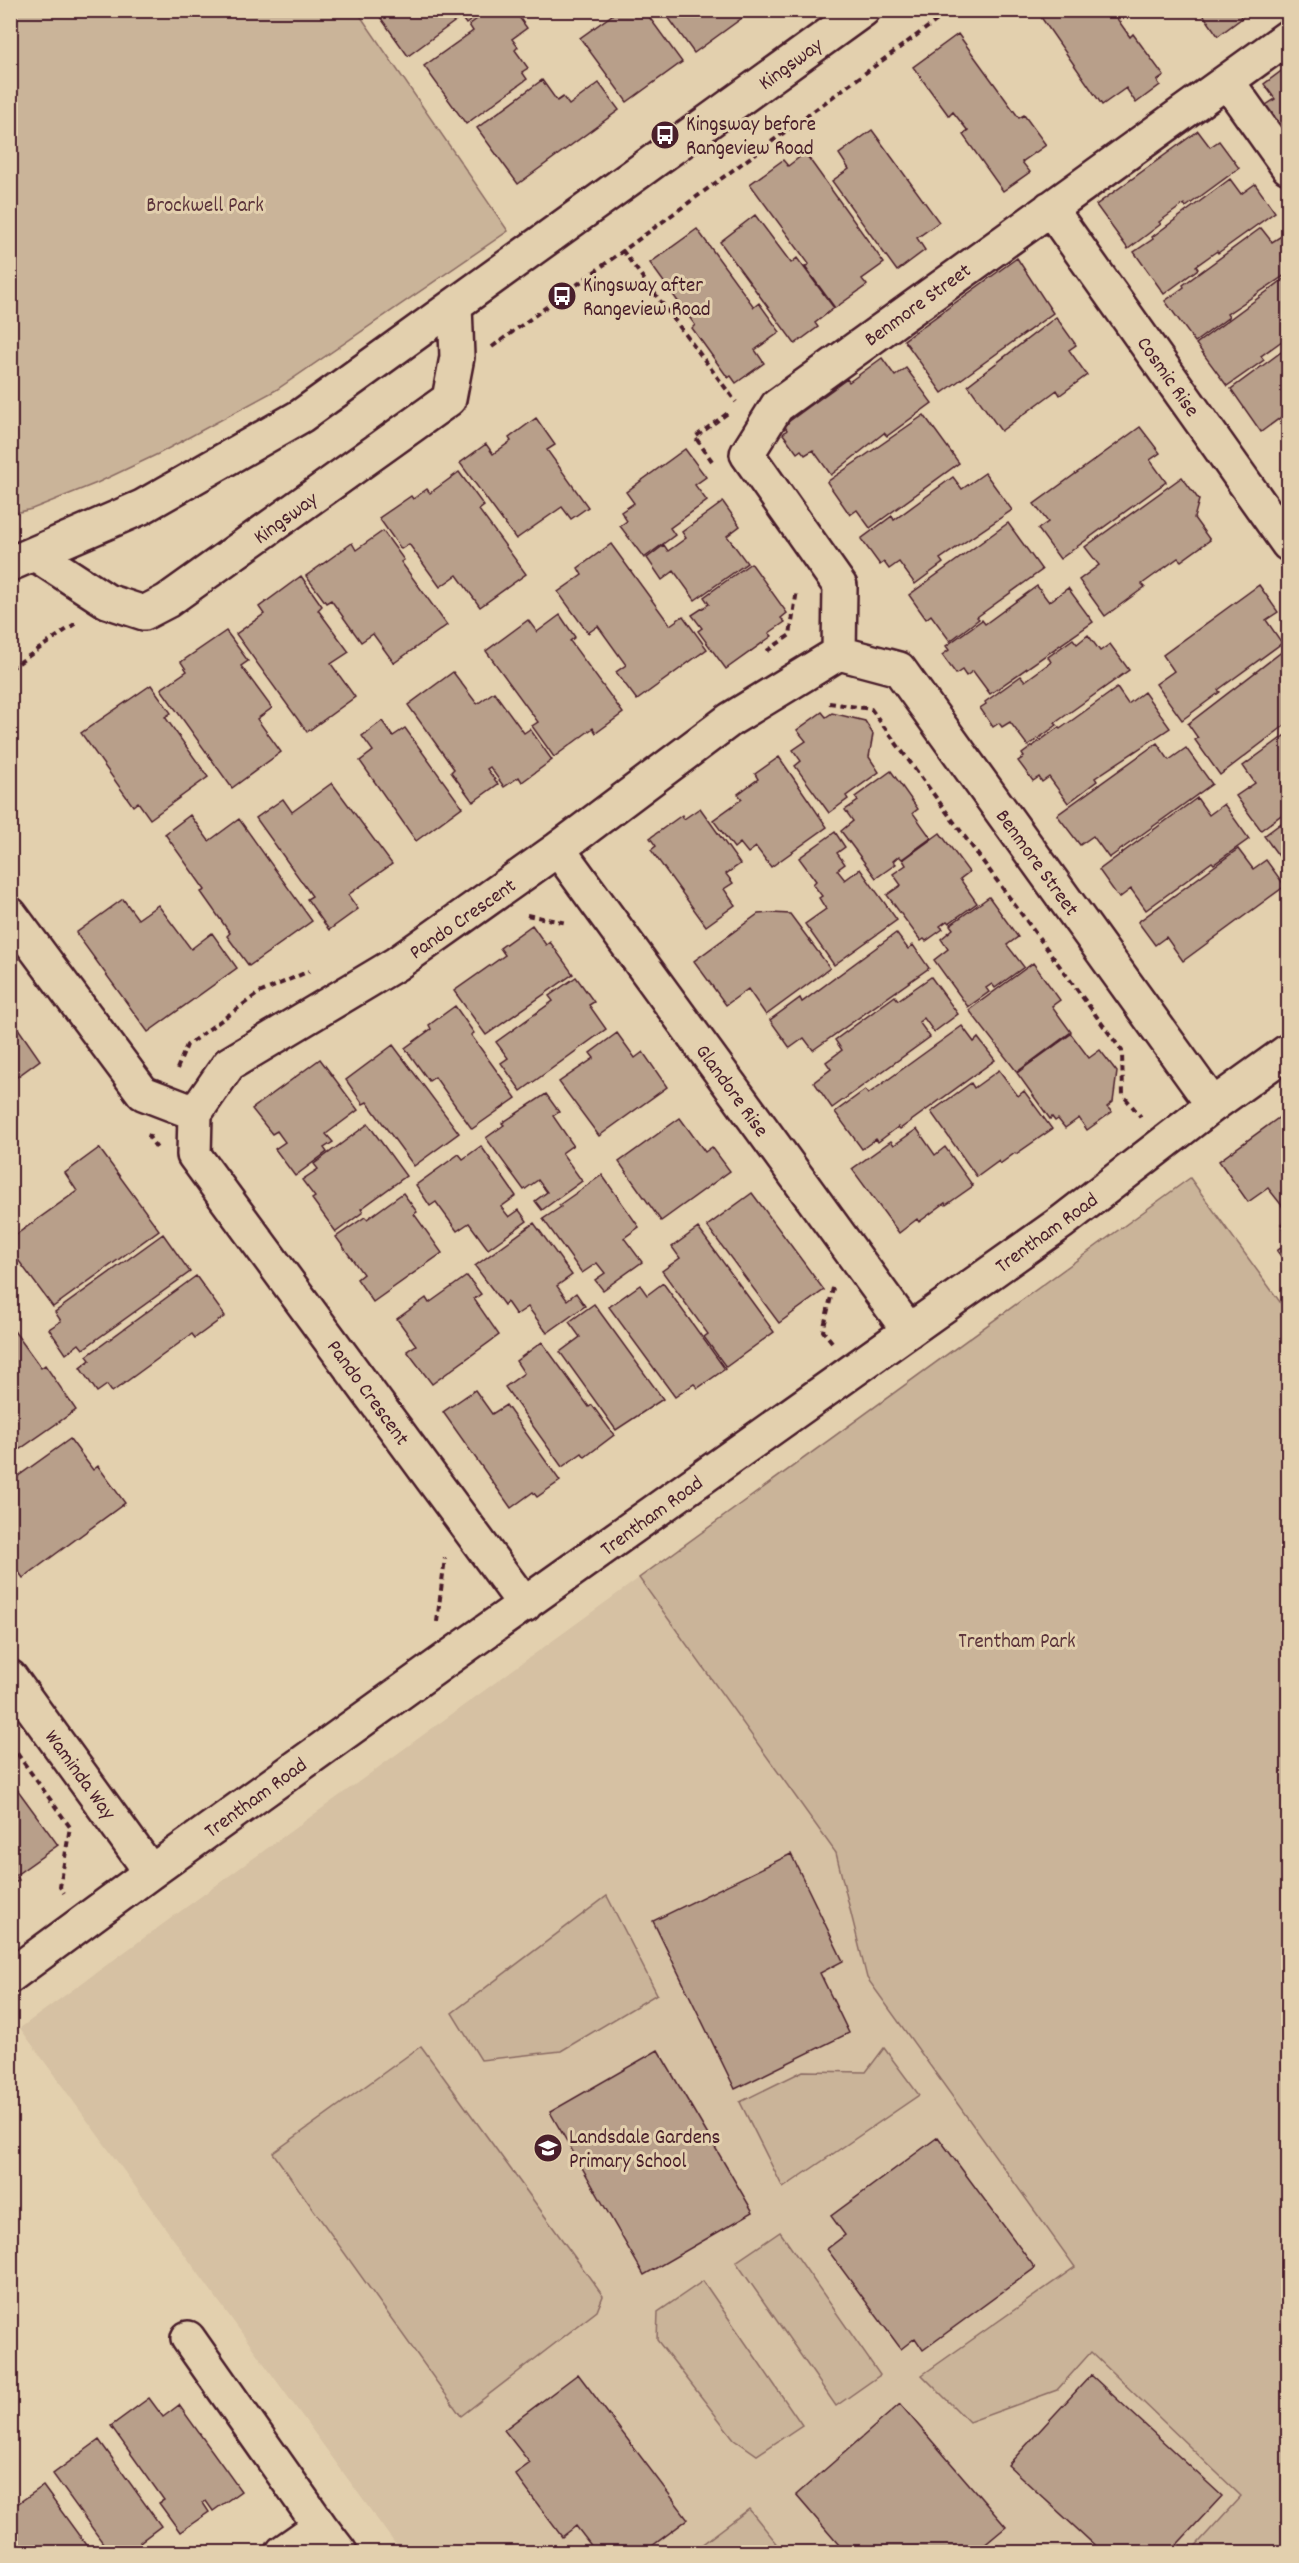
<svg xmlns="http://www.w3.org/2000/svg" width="1299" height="2563" font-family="Dekko,sans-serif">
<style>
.built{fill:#d6c1a3}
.green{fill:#cab499;stroke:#8a6a62;stroke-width:1.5}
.building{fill:#b89f8a;stroke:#4a1f2b;stroke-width:1.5}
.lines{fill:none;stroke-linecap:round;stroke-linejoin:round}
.minor-casing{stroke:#4a1f2b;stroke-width:38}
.secondary-casing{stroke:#4a1f2b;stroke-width:38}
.path{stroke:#4a1f2b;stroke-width:4;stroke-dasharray:6 4.5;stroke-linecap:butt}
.minor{stroke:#e3d0ae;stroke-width:33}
.secondary{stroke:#e3d0ae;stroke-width:33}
.labels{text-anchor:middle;stroke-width:6;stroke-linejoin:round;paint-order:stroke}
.street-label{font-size:21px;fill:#4a1f2b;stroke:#e3d0ae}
.poi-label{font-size:21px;fill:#4a1f2b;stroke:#e3d0ae;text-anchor:start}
.park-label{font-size:21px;fill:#5d353c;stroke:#e3d0ae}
</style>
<rect width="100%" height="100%" fill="#e3d0ae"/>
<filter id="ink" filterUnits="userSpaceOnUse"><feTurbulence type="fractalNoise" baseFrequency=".0167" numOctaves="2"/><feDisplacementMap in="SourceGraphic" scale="12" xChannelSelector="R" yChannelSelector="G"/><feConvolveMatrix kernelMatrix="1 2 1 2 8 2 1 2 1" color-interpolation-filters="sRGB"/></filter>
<g filter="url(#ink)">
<!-- built -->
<path class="built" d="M 639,1578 L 836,1853 L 868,1979 L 1288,2552 L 401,2552 L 20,2028 Z"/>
<!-- green -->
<path class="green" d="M 11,10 L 357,11 L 508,231 L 276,390 L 158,454 L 97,483 L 32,509 L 11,514 Z
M 1190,1178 L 1288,1313 L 1288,2552 L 1190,2552 L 1241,2496 L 1091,2352 L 1057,2390 L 969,2422 L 922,2375 L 1075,2267 L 867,1978 L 836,1853 L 639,1578 Z
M 607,1896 L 657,1994 L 561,2051 L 481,2060 L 452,2013 Z
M 421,2046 L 603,2296 L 597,2311 L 461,2416 L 273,2153 Z
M 884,2048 L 919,2095 L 783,2188 L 740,2102 L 803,2071 L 866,2072 Z
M 780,2232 L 880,2375 L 836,2406 L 736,2262 Z
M 703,2281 L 802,2425 L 757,2455 L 734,2439 L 657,2340 L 658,2312 Z
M 749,2509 L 784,2552 L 692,2552 Z"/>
<!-- building -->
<path class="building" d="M 375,10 L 485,10 L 466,24 L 461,17 L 408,56 Z
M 489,10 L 514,10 L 527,28 L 512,39 L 518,47 L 515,50 L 528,68 L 522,72 L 527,79 L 466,124 L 424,66 L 473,31 L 469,25 Z
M 609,10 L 644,10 L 682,62 L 627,102 L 580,38 L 612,15 Z
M 663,10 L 753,10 L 694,53 Z
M 1036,10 L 1111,10 L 1130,37 L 1133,34 L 1164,76 L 1157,81 L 1160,85 L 1136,103 L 1126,88 L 1102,105 Z
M 1200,10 L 1236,10 L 1242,18 L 1218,36 Z
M 958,34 L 1019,118 L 1024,115 L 1046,145 L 1022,162 L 1030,172 L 1003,191 L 963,135 L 968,131 L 953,112 L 949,116 L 913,67 Z
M 1288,66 L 1288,132 L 1284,136 L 1263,107 L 1275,99 L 1264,84 Z
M 542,80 L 557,101 L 563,97 L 569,105 L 599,83 L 619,110 L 518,184 L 477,128 Z
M 872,130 L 939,222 L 917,238 L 925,250 L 897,271 L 832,181 L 849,169 L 839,154 Z
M 1198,131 L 1210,147 L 1219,141 L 1239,168 L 1186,207 L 1184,204 L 1159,222 L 1161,224 L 1128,249 L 1096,205 Z
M 805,153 L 884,263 L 862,279 L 867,285 L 835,308 L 805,267 L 809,264 L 750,184 L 783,160 L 788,166 Z
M 1230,179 L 1241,194 L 1255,184 L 1275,212 L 1218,253 L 1217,251 L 1196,266 L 1198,269 L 1164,294 L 1134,252 L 1153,239 L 1152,237 Z
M 755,215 L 791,263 L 797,258 L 834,308 L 815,323 L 818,327 L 795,344 L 720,242 Z
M 1261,228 L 1272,242 L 1286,233 L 1288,237 L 1288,273 L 1227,314 L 1229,317 L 1195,342 L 1165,301 L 1184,287 L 1183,285 Z
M 697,229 L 754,307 L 759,303 L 780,332 L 755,350 L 764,363 L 736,383 L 731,376 L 728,378 L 692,328 L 695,325 L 650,263 Z
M 1017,258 L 1053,313 L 942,393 L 904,340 Z
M 1288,276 L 1288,342 L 1286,338 L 1261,356 L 1264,360 L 1227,386 L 1196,344 Z
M 1056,317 L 1076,345 L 1069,350 L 1087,375 L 1060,395 L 1057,390 L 1001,431 L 968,385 Z
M 1288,347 L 1288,412 L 1261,432 L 1231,389 Z
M 882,358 L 895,376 L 906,368 L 932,403 L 887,436 L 884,433 L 831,475 L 813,450 L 805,455 L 801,450 L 797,453 L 783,434 L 787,430 L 784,425 L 847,379 L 849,382 Z
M 924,415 L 959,463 L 870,528 L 857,510 L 850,515 L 827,482 Z
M 536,418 L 555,445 L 547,450 L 588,507 L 571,519 L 562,507 L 516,539 L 460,463 L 486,444 L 493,454 L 511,441 L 509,438 Z
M 1140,427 L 1160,453 L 1150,460 L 1166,482 L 1060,559 L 1038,529 L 1048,522 L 1034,504 Z
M 685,449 L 706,477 L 695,485 L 707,501 L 670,528 L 675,535 L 644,558 L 620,526 L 627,521 L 621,512 L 634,503 L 626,492 Z
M 459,472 L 484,506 L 479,510 L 526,574 L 480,607 L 457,575 L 440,587 L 409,544 L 401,549 L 379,518 L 411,496 L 413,499 L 427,489 L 430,493 Z
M 985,473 L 1012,510 L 940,559 L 943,563 L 915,584 L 899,562 L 889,569 L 884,562 L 880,565 L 861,539 L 892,516 L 894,520 L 953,477 L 962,489 Z
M 1182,477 L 1199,500 L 1194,518 L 1210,540 L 1181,561 L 1178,558 L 1142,584 L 1145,587 L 1105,616 L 1079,580 L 1099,565 L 1085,547 Z
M 723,502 L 740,526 L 727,536 L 747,563 L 695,600 L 674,571 L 662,580 L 647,558 L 664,545 L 668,551 L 686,538 L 682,532 Z
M 1008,523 L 1042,570 L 977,617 L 979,619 L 950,641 L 931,615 L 926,619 L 909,595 Z
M 383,531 L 404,560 L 401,562 L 447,625 L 394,663 L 373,634 L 361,642 L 331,600 L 326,603 L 306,576 L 352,543 L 356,550 Z
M 611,544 L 670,625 L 683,616 L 707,649 L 637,700 L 616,672 L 626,665 L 598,626 L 588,633 L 558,592 L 582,575 L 578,568 Z
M 751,563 L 787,613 L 781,618 L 785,622 L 769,633 L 772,636 L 726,669 L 698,631 L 702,628 L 692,615 L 709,604 L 704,597 Z
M 301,576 L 322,606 L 318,610 L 349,652 L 331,664 L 355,697 L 307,732 L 236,634 L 264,614 L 259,607 Z
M 1259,585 L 1278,612 L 1266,620 L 1282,643 L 1218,690 L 1220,692 L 1182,720 L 1156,684 L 1174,671 L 1163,655 Z
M 1037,586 L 1049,602 L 1068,588 L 1093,622 L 990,694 L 973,671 L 966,676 L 962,670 L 956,674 L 942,655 L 949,650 L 946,646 L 982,620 L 985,624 Z
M 560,615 L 575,637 L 570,641 L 623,713 L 596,733 L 593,728 L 554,757 L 532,726 L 538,722 L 486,651 L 528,620 L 537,632 Z
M 226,631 L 248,661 L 241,666 L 272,708 L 257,719 L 281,752 L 232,788 L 161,689 L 187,671 L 181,662 Z
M 1088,635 L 1100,651 L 1110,644 L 1129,670 L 1055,723 L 1057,725 L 1028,746 L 1010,722 L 1002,727 L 999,723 L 993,727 L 980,708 L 986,704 L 985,702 L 1021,676 L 1025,681 L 1051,662 L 1048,657 L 1073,639 L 1077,644 Z
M 1288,647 L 1288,723 L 1220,775 L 1195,740 L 1198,738 L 1188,724 Z
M 453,672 L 477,704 L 494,692 L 524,733 L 530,729 L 552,760 L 522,782 L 519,777 L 504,787 L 490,767 L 487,769 L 498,784 L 473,802 L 451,772 L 454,769 L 408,705 Z
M 151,685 L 171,713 L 165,717 L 208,777 L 150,819 L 138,802 L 133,806 L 81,733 Z
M 1117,688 L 1128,704 L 1144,692 L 1170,728 L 1095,778 L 1097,781 L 1068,803 L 1049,777 L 1042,782 L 1039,777 L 1033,781 L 1018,761 L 1024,757 L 1022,754 L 1059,727 L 1060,729 Z
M 822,712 L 826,717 L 832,713 L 865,721 L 873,734 L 869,757 L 879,772 L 846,796 L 848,799 L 829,813 L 795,766 L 801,761 L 793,750 L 806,741 L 797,730 Z
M 382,721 L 393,736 L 405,728 L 462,807 L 416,841 L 360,761 L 373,751 L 362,736 Z
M 1288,733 L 1288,810 L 1261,830 L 1236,796 L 1255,783 L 1243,766 Z
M 1157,743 L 1169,760 L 1186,748 L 1212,784 L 1109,858 L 1093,836 L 1080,845 L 1057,815 Z
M 779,757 L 827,827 L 771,867 L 756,847 L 748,853 L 740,843 L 734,848 L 713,820 L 742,799 L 738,794 L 758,779 L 755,774 Z
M 891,771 L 918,809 L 913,813 L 931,838 L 902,859 L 899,856 L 893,861 L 896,864 L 876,878 L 841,831 L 853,821 L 845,810 L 858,801 L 855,797 Z
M 332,783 L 392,864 L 348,895 L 358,909 L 329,930 L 307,899 L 312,896 L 256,818 L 283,799 L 292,812 Z
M 1197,798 L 1209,815 L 1224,804 L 1249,839 L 1214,864 L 1212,862 L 1146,910 L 1131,889 L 1119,898 L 1099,870 Z
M 700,808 L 740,864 L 726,874 L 733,883 L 724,889 L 735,905 L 706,926 L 651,850 L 656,846 L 650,838 L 682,815 L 684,819 Z
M 190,815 L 209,841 L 239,819 L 312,921 L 249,966 L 227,936 L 230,933 L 201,892 L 205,890 L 165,834 Z
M 1288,818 L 1288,856 L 1281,859 L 1264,836 Z
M 835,832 L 845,847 L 837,853 L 845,864 L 837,870 L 845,880 L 860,869 L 897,920 L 834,965 L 805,924 L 826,909 L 819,898 L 822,896 L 813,884 L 816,881 L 799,858 Z
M 940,833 L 969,872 L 960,879 L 977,903 L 949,923 L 947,921 L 940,926 L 943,929 L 926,941 L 924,939 L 921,941 L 887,895 L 901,885 L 893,874 L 906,865 L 903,860 Z
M 1238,849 L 1253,869 L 1266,860 L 1285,886 L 1183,961 L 1166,937 L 1155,945 L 1138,922 Z
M 989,897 L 1018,937 L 1007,945 L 1024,967 L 995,988 L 992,984 L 986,988 L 989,992 L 968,1007 L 934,960 L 948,949 L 941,939 L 953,929 L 950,925 Z
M 123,899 L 138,919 L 158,905 L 191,949 L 212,933 L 237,968 L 148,1032 L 76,933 Z
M 772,913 L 790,914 L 830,968 L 766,1015 L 748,989 L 726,1005 L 694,961 L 758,914 Z
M 532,925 L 546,945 L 550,942 L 573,974 L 486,1035 L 454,991 L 505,955 L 500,948 Z
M 896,933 L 908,949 L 913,945 L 929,968 L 813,1050 L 804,1038 L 790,1048 L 770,1020 L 800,998 L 802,1002 Z
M 1033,963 L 1060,1000 L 1052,1006 L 1071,1032 L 1017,1072 L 969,1010 Z
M 576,977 L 594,1002 L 589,1005 L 606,1029 L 521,1091 L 501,1063 L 508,1058 L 496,1042 L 553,1001 L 549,996 Z
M 931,977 L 958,1014 L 934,1032 L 924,1018 L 919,1022 L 930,1037 L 832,1108 L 814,1082 L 831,1069 L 826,1062 L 842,1050 L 835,1040 L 895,996 L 898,1000 Z
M 455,1006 L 474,1033 L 471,1035 L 516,1098 L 472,1129 L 435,1077 L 429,1081 L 405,1048 L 431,1029 L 429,1025 Z
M 15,1024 L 40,1060 L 10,1082 L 10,1028 Z
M 962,1026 L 974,1042 L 978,1038 L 995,1060 L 900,1129 L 898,1127 L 878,1142 L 876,1139 L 862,1149 L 835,1112 L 865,1090 L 868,1094 Z
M 617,1033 L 635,1058 L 643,1052 L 667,1087 L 599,1136 L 559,1082 L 594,1058 L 590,1053 Z
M 1071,1034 L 1089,1058 L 1100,1050 L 1117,1072 L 1113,1102 L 1107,1107 L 1112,1112 L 1087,1130 L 1079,1118 L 1065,1128 L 1058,1119 L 1055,1121 L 1052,1117 L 1050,1119 L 1017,1073 Z
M 393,1045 L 459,1133 L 414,1166 L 367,1102 L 363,1104 L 346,1080 Z
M 320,1059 L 358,1110 L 326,1134 L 333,1142 L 324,1148 L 327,1152 L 295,1176 L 275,1149 L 285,1142 L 277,1131 L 272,1134 L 252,1109 Z
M 999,1070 L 1018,1096 L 1024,1091 L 1052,1129 L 1016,1154 L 1015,1153 L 1000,1164 L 999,1161 L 977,1177 L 931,1112 L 971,1083 L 974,1088 Z
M 546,1094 L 559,1112 L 553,1116 L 573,1145 L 562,1153 L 582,1181 L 542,1210 L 535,1201 L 547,1192 L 538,1180 L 524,1190 L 486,1138 L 504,1125 L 502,1123 Z
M 1288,1111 L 1288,1203 L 1283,1207 L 1268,1188 L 1248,1202 L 1219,1161 Z
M 680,1118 L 705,1152 L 712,1147 L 730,1171 L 661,1221 L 619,1162 Z
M 368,1124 L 406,1176 L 361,1209 L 363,1212 L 336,1232 L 312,1199 L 315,1197 L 302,1180 L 318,1169 L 314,1164 Z
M 917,1129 L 935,1155 L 945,1147 L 973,1186 L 946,1205 L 945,1203 L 919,1222 L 917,1219 L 899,1233 L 852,1169 L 891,1141 L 894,1145 Z
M 481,1146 L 516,1196 L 501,1207 L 509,1217 L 519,1210 L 527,1221 L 488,1249 L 469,1223 L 457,1231 L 436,1202 L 430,1206 L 416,1185 L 459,1154 L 463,1159 Z
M 99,1148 L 159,1230 L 53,1307 L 10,1249 L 10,1239 L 77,1191 L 65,1173 Z
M 602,1175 L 639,1227 L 624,1238 L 642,1262 L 603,1290 L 595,1280 L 605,1273 L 597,1263 L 582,1273 L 543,1219 L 561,1207 L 559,1205 Z
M 403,1193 L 417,1212 L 414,1214 L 442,1253 L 373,1302 L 357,1279 L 363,1274 L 336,1237 L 365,1217 L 367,1219 Z
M 752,1193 L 824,1290 L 779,1323 L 707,1226 Z
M 1288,1219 L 1288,1235 L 1281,1224 Z
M 534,1223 L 572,1275 L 557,1286 L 567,1300 L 576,1293 L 585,1306 L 547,1333 L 528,1307 L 516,1315 L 507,1302 L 504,1305 L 475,1266 Z
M 698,1228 L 774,1332 L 726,1367 L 704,1337 L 708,1334 L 662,1271 L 680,1258 L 672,1247 Z
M 163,1234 L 190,1272 L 83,1349 L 79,1344 L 66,1354 L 49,1329 L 61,1321 L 55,1312 Z
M 1288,1242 L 1288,1266 L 1277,1251 Z
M 196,1276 L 225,1316 L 195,1338 L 192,1334 L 112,1392 L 107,1385 L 97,1392 L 80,1368 L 90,1360 L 87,1356 Z
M 467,1276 L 481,1294 L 474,1299 L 499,1335 L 432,1384 L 407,1351 L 416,1345 L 397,1319 L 426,1298 L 429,1303 Z
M 663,1283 L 725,1369 L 698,1388 L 694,1384 L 675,1397 L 609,1307 L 640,1285 L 647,1295 Z
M 594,1304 L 663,1399 L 616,1430 L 560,1352 L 580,1337 L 569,1322 Z
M 12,1328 L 41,1368 L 45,1365 L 76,1410 L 10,1456 Z
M 542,1342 L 589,1407 L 592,1405 L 614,1435 L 585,1457 L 582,1453 L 562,1467 L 505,1387 L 524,1373 L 516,1361 Z
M 475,1390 L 492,1414 L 506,1405 L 560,1481 L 537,1497 L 533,1492 L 511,1508 L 443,1412 Z
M 70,1439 L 93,1470 L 98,1466 L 125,1503 L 23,1578 L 10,1560 L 10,1482 Z
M 17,1789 L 58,1845 L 16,1875 L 19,1880 L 10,1886 L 10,1793 Z
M 791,1854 L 843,1961 L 820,1973 L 849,2033 L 735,2089 L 653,1921 Z
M 658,2050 L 753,2212 L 644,2275 L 550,2112 Z
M 938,2137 L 1035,2268 L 923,2350 L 915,2338 L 901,2349 L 827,2249 L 845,2235 L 831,2216 Z
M 578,2374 L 688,2519 L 644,2552 L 596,2552 L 576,2526 L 562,2537 L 515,2474 L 530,2463 L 504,2430 Z
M 1091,2375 L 1222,2496 L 1170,2552 L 1102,2552 L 1008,2465 Z
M 149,2398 L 163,2417 L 179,2405 L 241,2491 L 213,2511 L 206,2501 L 203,2503 L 209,2512 L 180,2532 L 159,2503 L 164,2500 L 111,2426 Z
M 900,2404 L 1006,2527 L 976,2552 L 845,2552 L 796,2495 Z
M 99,2440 L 161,2526 L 140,2542 L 148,2552 L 103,2552 L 99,2546 L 103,2543 L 53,2474 Z
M 43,2486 L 91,2552 L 20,2552 L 10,2539 L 10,2509 Z"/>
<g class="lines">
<!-- minor casing -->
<g class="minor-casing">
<path id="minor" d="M 1227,81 L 1288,167
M 1050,208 L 1288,544
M 35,554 L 107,601 L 144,613 L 167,601 L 449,399 L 457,357 L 455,306
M 839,653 L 840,586 L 747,454 L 777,406 L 1288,37
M 558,849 L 909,1331
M 10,914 L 143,1093 L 195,1113
M 525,1605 L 194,1155 L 195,1113 L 229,1064 L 396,964 L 558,849 L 731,719 L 839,653 L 899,669 L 1213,1105
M 10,1677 L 151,1872
M 10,1976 L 151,1872 L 447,1659 L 1062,1222 L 1213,1105 L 1288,1051
M 188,2338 L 320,2526
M 283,2552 L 320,2526 L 340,2552"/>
</g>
<!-- secondary casing -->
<g class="secondary-casing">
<path id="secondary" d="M 10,564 L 142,507 L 301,416 L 863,10"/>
</g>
<!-- path -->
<path class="path" d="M 622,250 L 736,402
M 492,347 L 951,10
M 712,461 L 695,437 L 728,413
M 767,651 L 790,635 L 797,590
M 10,669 L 76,623
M 829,703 L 871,709 L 1122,1051 L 1123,1095 L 1141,1117
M 527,915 L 567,923
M 177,1069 L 187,1045 L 259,993 L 309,971
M 150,1134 L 149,1137 L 158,1150
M 832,1342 L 823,1331 L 833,1288
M 437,1622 L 445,1558
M 11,1745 L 70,1827 L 60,1887 L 64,1893"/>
<!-- minor -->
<use href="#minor" class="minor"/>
<!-- secondary -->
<use href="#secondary" class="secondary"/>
</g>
</g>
<!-- icons -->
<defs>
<g id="bus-disc" transform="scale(1.5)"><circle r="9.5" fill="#4a1f2b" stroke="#e3d0ae"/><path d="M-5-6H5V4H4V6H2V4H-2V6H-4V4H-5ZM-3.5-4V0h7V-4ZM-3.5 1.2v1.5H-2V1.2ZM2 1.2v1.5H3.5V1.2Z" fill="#fff"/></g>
<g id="school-disc" transform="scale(1.5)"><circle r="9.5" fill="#4a1f2b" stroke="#e3d0ae"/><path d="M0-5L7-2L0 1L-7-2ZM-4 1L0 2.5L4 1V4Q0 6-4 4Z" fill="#fff"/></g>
</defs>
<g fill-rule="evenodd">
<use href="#bus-disc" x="665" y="135"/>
<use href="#bus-disc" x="562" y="296"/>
<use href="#school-disc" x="548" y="2148"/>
</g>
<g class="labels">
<!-- street labels -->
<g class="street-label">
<text transform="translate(790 63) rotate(-36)" y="7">Kingsway</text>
<text transform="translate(917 304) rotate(-36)" y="7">Benmore Street</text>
<text transform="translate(1169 376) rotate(55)" y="7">Cosmic Rise</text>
<text transform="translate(285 517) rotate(-36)" y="7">Kingsway</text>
<text transform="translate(1038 862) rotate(54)" y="7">Benmore Street</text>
<text transform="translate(462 918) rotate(-35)" y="7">Pando Crescent</text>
<text transform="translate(733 1090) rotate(54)" y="7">Glandore Rise</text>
<text transform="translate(1046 1232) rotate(-36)" y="7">Trentham Road</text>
<text transform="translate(369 1392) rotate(54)" y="7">Pando Crescent</text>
<text transform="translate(651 1515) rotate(-36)" y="7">Trentham Road</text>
<text transform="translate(81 1774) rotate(54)" y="7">Waminda Way</text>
<text transform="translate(255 1797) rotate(-36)" y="7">Trentham Road</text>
</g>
<!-- poi labels -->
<g class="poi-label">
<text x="686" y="130">Kingsway before<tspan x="686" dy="24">Rangeview Road</tspan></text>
<text x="583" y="291">Kingsway after<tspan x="583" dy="24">Rangeview Road</tspan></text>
<text x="569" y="2143">Landsdale Gardens<tspan x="569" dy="24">Primary School</tspan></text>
</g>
<!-- park labels -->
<g class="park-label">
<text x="205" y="211">Brockwell Park</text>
<text x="1017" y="1647">Trentham Park</text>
</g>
</g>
<!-- margin -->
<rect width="1299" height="2563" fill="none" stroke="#e3d0ae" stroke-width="36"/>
<rect x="18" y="18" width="1263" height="2527" fill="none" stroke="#4a1f2b" stroke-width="2" filter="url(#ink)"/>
</svg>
